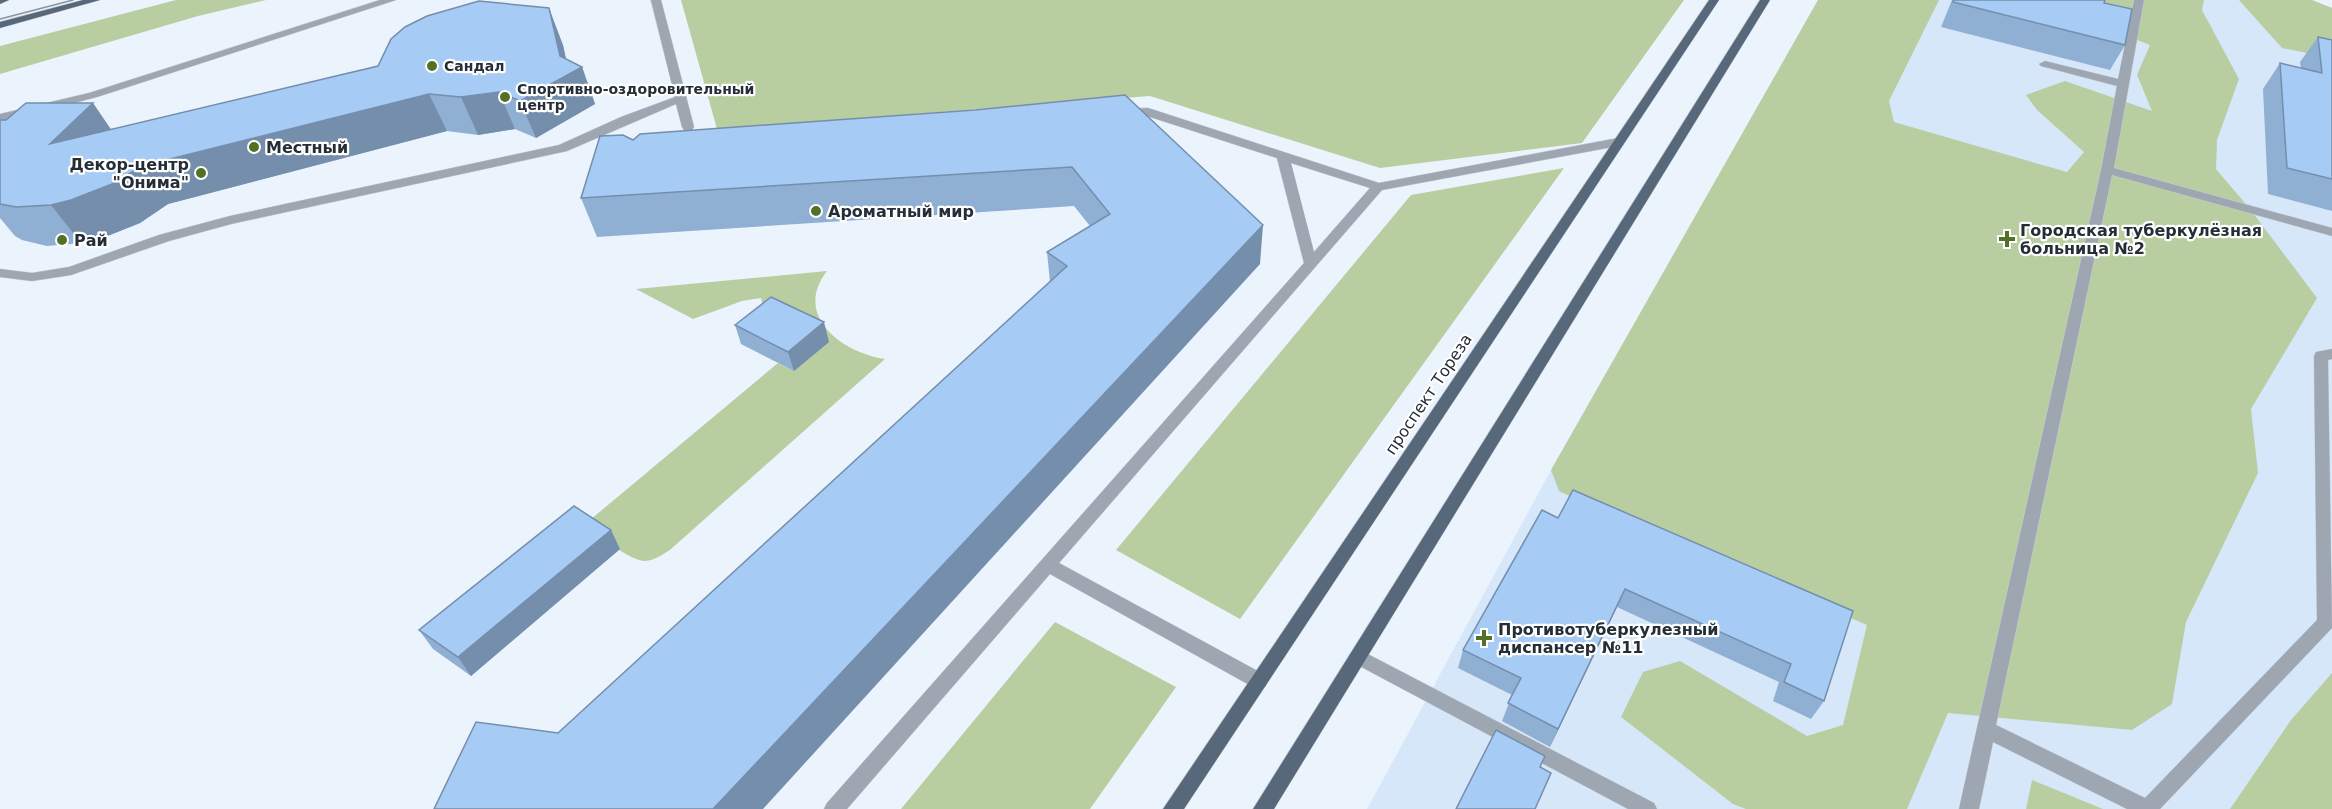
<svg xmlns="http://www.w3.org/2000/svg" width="2332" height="809" font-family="'DejaVu Sans',sans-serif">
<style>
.built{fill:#d7e7fa}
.green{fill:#b8cea1}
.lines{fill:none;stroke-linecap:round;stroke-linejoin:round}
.service-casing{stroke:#c7d0d9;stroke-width:1}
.primary-casing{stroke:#c7d0d9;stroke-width:1}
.service{fill:#9ea7b1;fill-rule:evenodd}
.primary{fill:#58687b;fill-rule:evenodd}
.tram{stroke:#8a939c;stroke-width:1.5}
.wall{fill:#8fafd3}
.shaded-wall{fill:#748eac}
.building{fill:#a6cbf5;stroke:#748eac;stroke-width:1.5}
.poi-dot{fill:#537126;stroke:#fff;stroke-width:2}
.labels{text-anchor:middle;stroke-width:4.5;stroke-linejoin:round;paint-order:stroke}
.far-poi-label{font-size:14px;font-weight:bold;fill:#252e37;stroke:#fff;text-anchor:start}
.poi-label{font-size:16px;font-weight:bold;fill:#252e37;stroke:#fff;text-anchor:start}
.street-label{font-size:16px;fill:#252e37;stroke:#fff}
</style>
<rect width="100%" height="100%" fill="#ebf3fd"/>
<!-- built -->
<path class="built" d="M 1818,0 L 2312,0 L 2332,8 L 2332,809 L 1367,809 L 1551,470 Z"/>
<!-- green -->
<path class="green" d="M 176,0 L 266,0 L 198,16 L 0,74 L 0,46 Z
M 681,0 L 1684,0 L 1582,143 L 1380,168 L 1150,96 L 717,129 Z
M 1818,0 L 1939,0 L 1889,101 L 1894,122 L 2067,172 L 2084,152 L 2037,110 L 2026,95 L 2065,81 L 2152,111 L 2137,75 L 2150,45 L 2081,18 L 2055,0 L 2204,0 L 2202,10 L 2239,79 L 2217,140 L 2216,169 L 2250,209 L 2317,298 L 2251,409 L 2258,473 L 2186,622 L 2172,704 L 2132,730 L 1948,713 L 1907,809 L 1746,809 L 1733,804 L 1621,717 L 1643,672 L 1680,661 L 1807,736 L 1843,725 L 1867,625 L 1624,522 L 1559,491 L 1551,470 Z
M 2239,0 L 2312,0 L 2332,8 L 2332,58 L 2282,48 Z
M 1564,168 L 1240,619 L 1116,550 L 1411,195 Z
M 827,271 C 792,316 843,353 885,359 L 671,549 C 664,554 655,560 645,561 C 630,561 597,534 584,525 L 778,363 L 794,371 L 763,309 L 761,298 L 742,301 L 693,319 L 636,289 Z
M 1055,622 L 1176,687 L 1090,809 L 901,809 Z
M 2332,673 L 2332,809 L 2230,809 L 2291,720 Z
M 2032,780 L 2103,809 L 2026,809 Z"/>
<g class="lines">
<!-- service casing -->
<g class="service-casing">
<path id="service" d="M 380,0 L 396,0 L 97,97 L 0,122 L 0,114 L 89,93 Z
M 651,0 L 661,0 L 694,127 L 692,130 L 684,130 L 682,127 L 676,104 L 567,151 L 231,224 L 169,241 L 71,275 L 32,281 L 0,277 L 0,269 L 32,273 L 69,267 L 159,235 L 230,216 L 559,145 L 621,117 L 675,97 Z
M 2134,0 L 2144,0 L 2114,168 L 2332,228 L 2332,236 L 2112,175 L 1996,725 L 2145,798 L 2317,620 L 2314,356 L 2316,352 L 2332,349 L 2332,359 L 2328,360 L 2332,628 L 2160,809 L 2127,809 L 1993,742 L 1979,809 L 1959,809 L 2101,170 L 2117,86 L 2041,66 L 2039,64 L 2045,61 L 2118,79 Z
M 1148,108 L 1379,183 L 1618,138 L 1624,142 L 1618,146 L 1382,190 L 1059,563 L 1265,675 L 1268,681 L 1265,687 L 1259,689 L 1253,687 L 1050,574 L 847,809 L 824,809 L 827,803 L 1304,263 L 1277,158 L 1147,116 L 1125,117 L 1119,113 L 1125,109 ZM 1291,163 L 1370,188 L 1314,252 Z
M 1358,649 L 1654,803 L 1657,809 L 1628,809 L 1352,662 L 1349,657 L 1352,652 Z"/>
</g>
<!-- primary casing -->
<g class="primary-casing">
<path id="primary" d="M 0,0 L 9,0 L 0,4 Z
M 83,0 L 100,0 L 0,28 L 0,22 Z
M 1709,0 L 1719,0 L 1184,809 L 1163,809 Z
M 1760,0 L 1770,0 L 1274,809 L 1253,809 Z"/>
</g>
<!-- service -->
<use href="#service" class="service"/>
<!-- primary -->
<use href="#primary" class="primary"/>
<!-- tram -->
<path class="tram" d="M 0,19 L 73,0"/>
</g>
<!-- wall -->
<path class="wall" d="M 1952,0 L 2105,0 L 2104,3 L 2125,45 L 2110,70 L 1941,27 Z
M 2318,37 L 2332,40 L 2332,211 L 2268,194 L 2263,89 L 2280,63 L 2301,68 L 2300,62 Z
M 563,45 L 566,59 L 582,67 L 595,104 L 536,138 L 515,129 L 478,135 L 447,131 L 168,204 L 140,223 L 100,239 L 81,243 L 47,246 L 22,240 L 15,236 L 0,218 L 0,120 L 111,129 Z
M 975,110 L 1260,264 L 558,733 L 1050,282 L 1047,252 L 1090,226 L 1074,206 L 597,237 L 581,198 L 633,140 Z
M 735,325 L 829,342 L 794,371 L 741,344 Z
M 1558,518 L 1853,611 L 1824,701 L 1811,719 L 1773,701 L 1779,682 L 1617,607 L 1550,747 L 1502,721 L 1512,695 L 1458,668 L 1463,650 Z
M 620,549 L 471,676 L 433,649 L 419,630 Z"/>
<!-- shaded-wall -->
<path class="shaded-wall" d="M 549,8 L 563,45 L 569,73 L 582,67 L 595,104 L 536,138 L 520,101 L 560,56 Z
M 499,92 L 515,129 L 478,135 L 461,97 Z
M 429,94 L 447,131 L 168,204 L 140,223 L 100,239 L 81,243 L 51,205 L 142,166 Z
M 93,103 L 119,141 L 50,144 Z
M 1263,225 L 1260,264 L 763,809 L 713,809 Z
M 824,322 L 829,342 L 794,371 L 788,352 Z
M 611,530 L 620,549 L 471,676 L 458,657 Z
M 1625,589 L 1617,607 L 1550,747 L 1558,729 Z"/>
<!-- building -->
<path class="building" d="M 1954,0 L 2105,0 L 2104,3 L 2132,9 L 2125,45 L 1953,2 Z
M 479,1 L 549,8 L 560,56 L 582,67 L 520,101 L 499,92 L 461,97 L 429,94 L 142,166 L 112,184 L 71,200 L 51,205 L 16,207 L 0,204 L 0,120 L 6,120 L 26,103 L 93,103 L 50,144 L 378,66 L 391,39 L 405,27 L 427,16 Z
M 2318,37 L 2332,40 L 2332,179 L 2287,168 L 2280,63 L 2322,73 Z
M 1125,95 L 1263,225 L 713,809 L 434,809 L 476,722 L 558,733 L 1067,266 L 1047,252 L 1110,214 L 1072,167 L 581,198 L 600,136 L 623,135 L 633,140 L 640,134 L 975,110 Z
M 771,297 L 824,322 L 788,352 L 735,325 Z
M 1573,490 L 1853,611 L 1824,701 L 1784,682 L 1791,664 L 1625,589 L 1558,729 L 1508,703 L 1521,678 L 1463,650 L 1542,510 L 1558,518 Z
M 574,506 L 611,530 L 458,657 L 419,630 Z
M 1496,730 L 1545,756 L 1540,767 L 1551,773 L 1535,809 L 1456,809 Z"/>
<!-- markers -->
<g class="poi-dot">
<circle cx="432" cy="66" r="6"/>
<circle cx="505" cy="97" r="6"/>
<circle cx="254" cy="147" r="6"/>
<circle cx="201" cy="173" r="6"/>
<circle cx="816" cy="211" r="6"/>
<path d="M2004 230h6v6h6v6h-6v6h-6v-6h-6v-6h6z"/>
<circle cx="62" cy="240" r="6"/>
<path d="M1481 629h6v6h6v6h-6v6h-6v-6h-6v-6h6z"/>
</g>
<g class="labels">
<!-- far-poi labels -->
<g class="far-poi-label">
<text x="444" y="71">Сандал</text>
<text x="517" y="94">Спортивно-оздоровительный<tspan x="517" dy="16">центр</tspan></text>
</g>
<!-- poi labels -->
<g class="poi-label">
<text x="266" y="153">Местный</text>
<text x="189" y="170" text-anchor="end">Декор-центр<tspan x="189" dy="18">"Онима"</tspan></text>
<text x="828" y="217">Ароматный мир</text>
<text x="2020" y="236">Городская туберкулёзная<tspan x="2020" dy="18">больница №2</tspan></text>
<text x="74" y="246">Рай</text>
<text x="1498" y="635">Противотуберкулезный<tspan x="1498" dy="18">диспансер №11</tspan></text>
</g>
<!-- street labels -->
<g class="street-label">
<text transform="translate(1428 394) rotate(-56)" y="6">проспект Тореза</text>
</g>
</g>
</svg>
